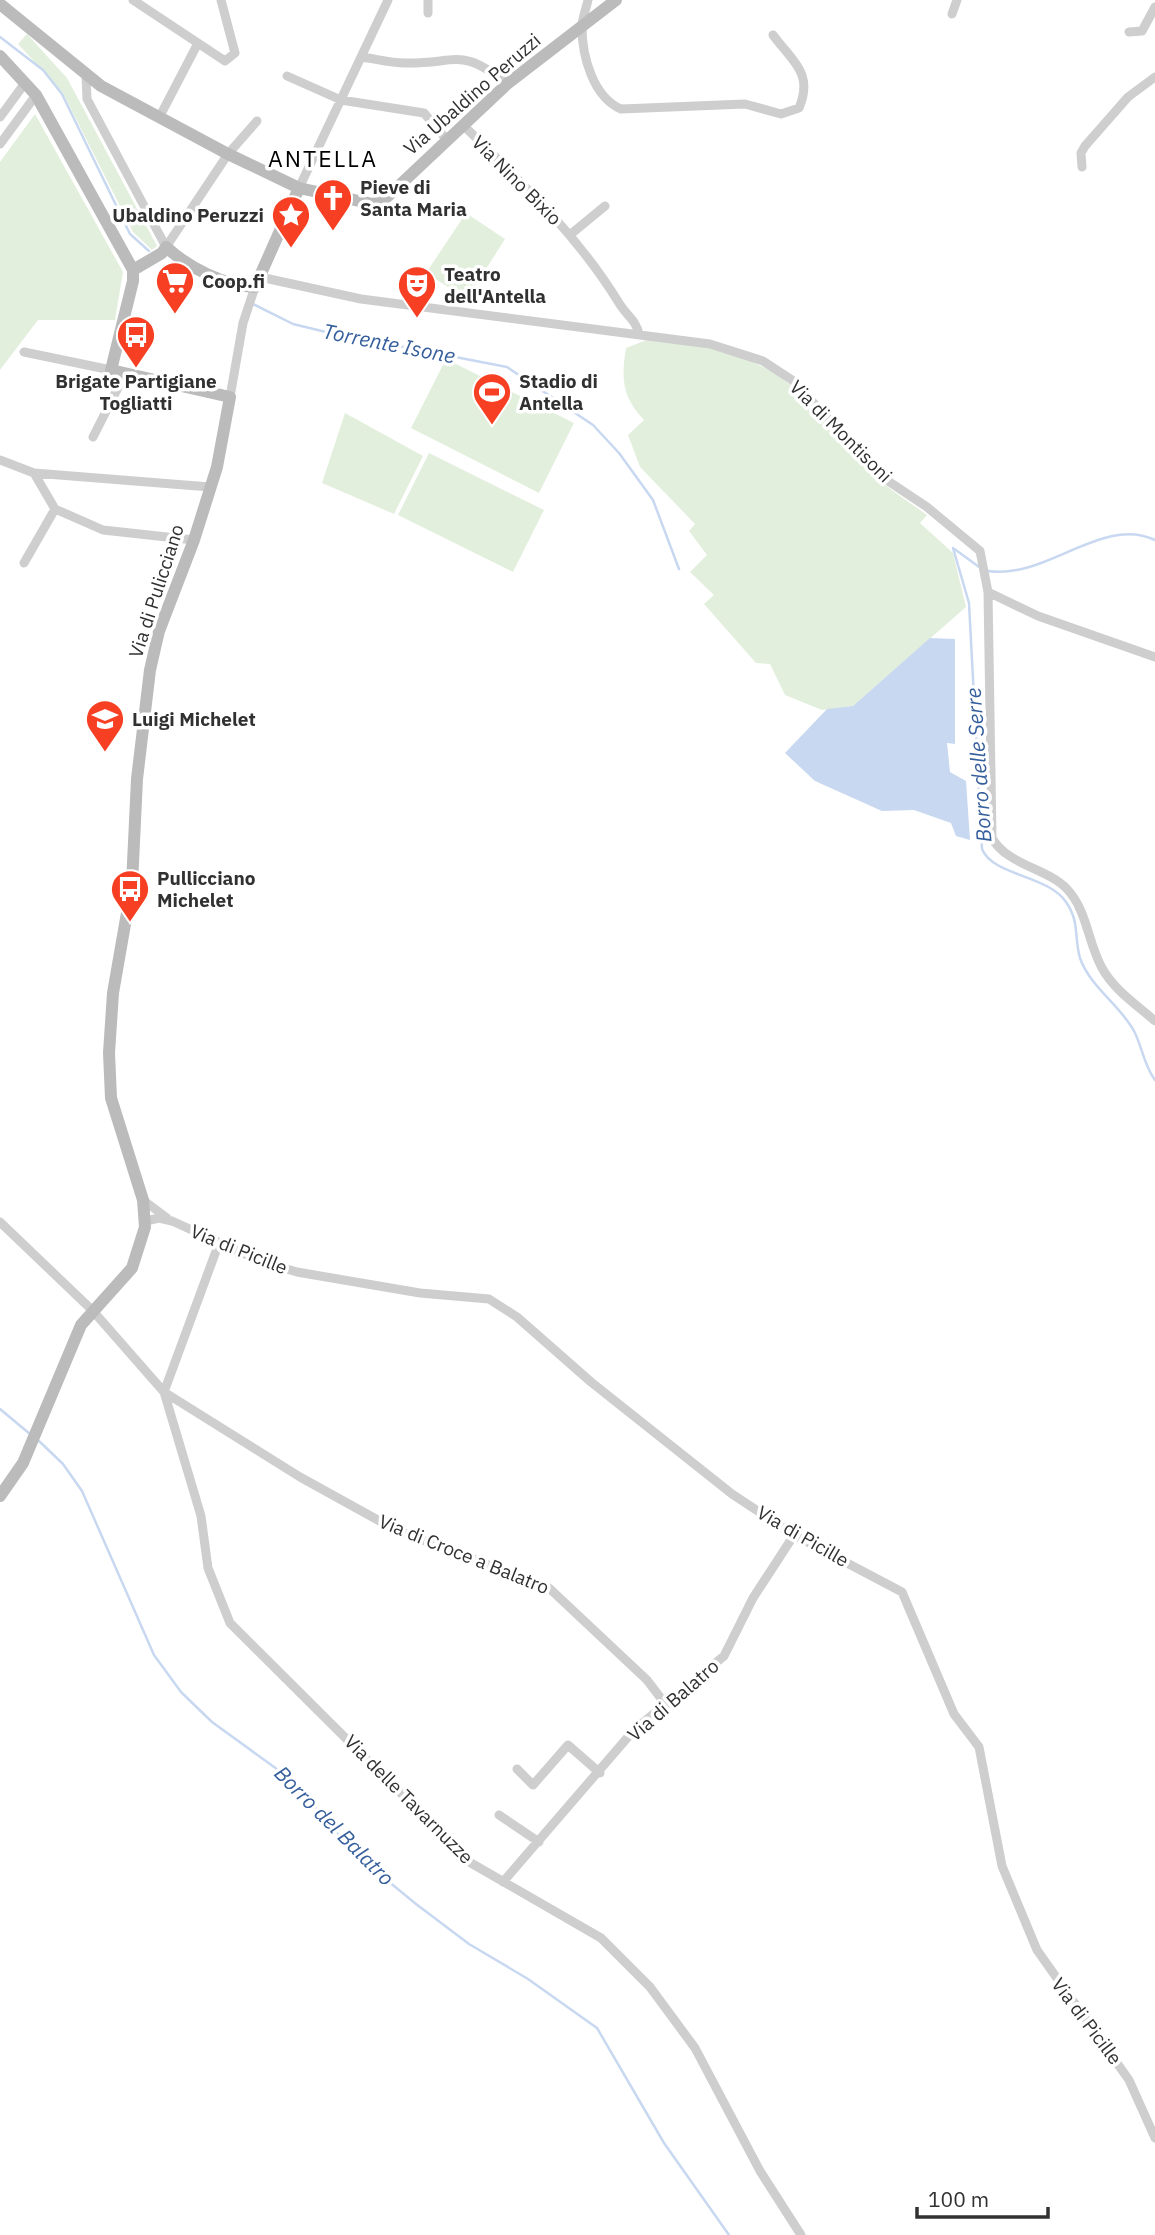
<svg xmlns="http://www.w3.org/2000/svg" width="1155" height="2235" font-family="'IBM Plex Sans',sans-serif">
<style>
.green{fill:#e3efdd}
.water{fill:#c8d8f0}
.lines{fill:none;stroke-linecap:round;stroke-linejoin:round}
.stream{stroke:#c8d8f0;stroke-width:2.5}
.street{stroke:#cecece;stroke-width:9}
.secondary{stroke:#bbb;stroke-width:12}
.labels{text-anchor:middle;stroke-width:7;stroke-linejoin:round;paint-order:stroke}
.street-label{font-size:19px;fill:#313131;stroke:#fff}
.poi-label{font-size:19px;font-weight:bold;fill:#313131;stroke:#fff;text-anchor:start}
.water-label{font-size:21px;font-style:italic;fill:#355e9c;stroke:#fff}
.quarter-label{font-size:23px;letter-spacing:2px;fill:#000;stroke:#fff}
</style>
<rect width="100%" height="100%" fill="#fff"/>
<!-- green -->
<path class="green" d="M 27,34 L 67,78 L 157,246 L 152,250 L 133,232 L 63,93 L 18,44 Z
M 35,114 L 123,272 L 115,320 L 38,320 L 0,370 L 0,162 Z
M 466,213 L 505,239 L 467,299 L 426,273 Z
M 649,339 C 686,344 726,348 759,365 C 809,389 833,436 871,473 C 887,488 908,501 927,515 L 920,523 L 953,553 L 966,607 L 853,706 L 822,710 L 785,695 L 770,664 L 756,663 L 704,604 L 714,595 L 690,572 L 707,555 L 689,531 L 695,524 L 640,467 L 628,435 L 644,420 C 622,397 621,379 626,348 Z
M 446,359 L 574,423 L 539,493 L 411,428 Z
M 345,413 L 423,456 L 394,514 L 322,483 Z
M 429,453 L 544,510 L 513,572 L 398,515 Z"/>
<!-- water -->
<path class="water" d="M 930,638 L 955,639 L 955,744 L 947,743 L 950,772 L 966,781 L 970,840 L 956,836 L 951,823 L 914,810 L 882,811 L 815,781 L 785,753 L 827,709 L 853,706 Z"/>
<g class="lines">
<!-- stream -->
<path class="stream" d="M 0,37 L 43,70 L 62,94 L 130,234 L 149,251
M 253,304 L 293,324 L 326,332 L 507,367 L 593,425 L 619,453 L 653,500 L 679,569
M 953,548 L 969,603 L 982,849 C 993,876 1048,875 1066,902 C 1080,922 1074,938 1080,958 C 1090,987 1120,1005 1134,1031 C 1142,1046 1144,1066 1155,1080
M 953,548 L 982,569
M 988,571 C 1046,580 1102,515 1155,540
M 0,1409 L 30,1434
M 39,1441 L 63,1464 L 82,1491 L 154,1655 L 181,1692 L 212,1722 L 292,1780 L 355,1854 L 416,1904 L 469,1944 L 528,1979 L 597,2028 L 664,2143 L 729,2235"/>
<!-- street -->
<path class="street" d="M 133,0 L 225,61 L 235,53 L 221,0
M 428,0 L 428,13
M 588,0 C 586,9 582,19 582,27 C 582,56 593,97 621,109 L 745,104 L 781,114 L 799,108 C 814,73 792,61 773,35
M 952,14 L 957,0
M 1129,32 L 1142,31 L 1155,7
M 362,57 C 376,59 391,63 405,63 C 457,64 461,46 507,84
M 86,76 L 87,99 L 166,247
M 287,76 L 341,100 L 424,113 L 447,140
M 160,116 L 197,45
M 0,117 L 25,83
M 463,125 C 521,182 576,233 619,303 C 626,315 636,320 639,334
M 0,144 L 36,95
M 1082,167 L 1081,153 L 1085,146 L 1128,97 L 1155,77
M 299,188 L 388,0
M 571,234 L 605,206
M 166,247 L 228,154 L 257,121
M 260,277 L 361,299 L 710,344 L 763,361 L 792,380 L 885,479 L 927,507 L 980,551 L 988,592 L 992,838 C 1007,865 1047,868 1067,889 C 1087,910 1088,943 1102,968 C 1114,990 1137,1005 1155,1021
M 24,352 L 111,370
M 230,397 L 243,323 L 255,287
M 93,437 L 125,374
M 0,460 L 34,473 L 210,487
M 34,473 L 55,509 L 103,530 L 194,540
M 24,563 L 55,509
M 988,592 L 1038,616 L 1155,657
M 143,1200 L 167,1218
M 146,1221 L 159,1218 L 172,1221 L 260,1261 L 297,1272 L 420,1293 L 489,1299 L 517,1317 L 591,1382 L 732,1494 L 794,1535 L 902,1592 L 954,1714 L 979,1747 L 1002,1866 L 1037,1950 L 1129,2080 L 1155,2138
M 0,1222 L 93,1311 L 164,1392 L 201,1516 L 208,1568 L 230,1623 L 471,1863 L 601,1938 L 650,1987 L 695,2048 L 760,2171 L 801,2235
M 164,1392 L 300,1477 L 394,1529 L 549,1588 L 647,1680 L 666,1705
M 164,1392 L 219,1243
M 517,1769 L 533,1785 L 568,1745 L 600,1773
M 499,1815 L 539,1842
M 503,1882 L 634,1730 L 724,1656 L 753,1598 L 794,1535"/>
<!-- secondary -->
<path class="secondary" d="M 0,4 L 101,86 L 228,154 L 299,188 L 373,204 L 387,197 L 507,84 L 616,0
M 0,56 L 36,95 L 133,270 L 133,281 L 111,370 L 230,397 L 217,467 L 194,540 L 159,631 L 150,670 L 137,779 L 132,884 L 113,993 L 109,1053 L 111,1098 L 143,1200 L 145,1227 L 132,1268 L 81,1325 L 23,1463 L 0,1496
M 133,270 L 162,253 L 166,247 C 189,268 223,285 255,287 L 299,188"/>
</g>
<!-- icons -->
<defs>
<g id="church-pin" transform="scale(2.0125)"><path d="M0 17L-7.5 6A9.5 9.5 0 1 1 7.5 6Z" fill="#f74023" stroke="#fff"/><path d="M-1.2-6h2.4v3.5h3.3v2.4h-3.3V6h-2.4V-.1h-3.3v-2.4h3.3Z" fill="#fff"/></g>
<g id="sight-pin" transform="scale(2.0125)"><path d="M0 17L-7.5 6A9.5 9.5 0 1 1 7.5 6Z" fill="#f74023" stroke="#fff"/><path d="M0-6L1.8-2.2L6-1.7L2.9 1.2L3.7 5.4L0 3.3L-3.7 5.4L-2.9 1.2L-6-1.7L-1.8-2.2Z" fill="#fff"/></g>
<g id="supermarket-pin" transform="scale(2.0125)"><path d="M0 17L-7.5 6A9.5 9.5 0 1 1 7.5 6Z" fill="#f74023" stroke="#fff"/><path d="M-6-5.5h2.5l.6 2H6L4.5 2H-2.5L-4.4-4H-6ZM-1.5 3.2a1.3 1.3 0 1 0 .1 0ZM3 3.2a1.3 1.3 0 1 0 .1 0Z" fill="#fff"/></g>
<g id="theatre-pin" transform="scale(2.0125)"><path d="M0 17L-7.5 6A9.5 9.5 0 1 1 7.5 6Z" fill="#f74023" stroke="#fff"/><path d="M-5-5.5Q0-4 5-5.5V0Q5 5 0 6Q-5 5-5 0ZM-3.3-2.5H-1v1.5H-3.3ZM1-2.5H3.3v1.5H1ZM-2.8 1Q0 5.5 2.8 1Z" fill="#fff"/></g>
<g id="bus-pin" transform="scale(2.0125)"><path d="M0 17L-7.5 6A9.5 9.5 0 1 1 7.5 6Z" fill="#f74023" stroke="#fff"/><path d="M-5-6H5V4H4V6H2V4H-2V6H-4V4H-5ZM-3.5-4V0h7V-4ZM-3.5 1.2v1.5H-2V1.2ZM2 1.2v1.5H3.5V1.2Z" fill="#fff"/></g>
<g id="stadium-pin" transform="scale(2.0125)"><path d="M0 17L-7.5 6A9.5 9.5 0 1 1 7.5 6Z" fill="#f74023" stroke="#fff"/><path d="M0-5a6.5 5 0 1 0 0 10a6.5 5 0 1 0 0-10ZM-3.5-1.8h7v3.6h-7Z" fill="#fff"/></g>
<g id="school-pin" transform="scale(2.0125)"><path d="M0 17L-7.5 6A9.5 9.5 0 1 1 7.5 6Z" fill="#f74023" stroke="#fff"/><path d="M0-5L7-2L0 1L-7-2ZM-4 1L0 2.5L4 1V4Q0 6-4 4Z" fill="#fff"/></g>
</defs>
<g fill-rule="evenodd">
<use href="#church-pin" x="333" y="198"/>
<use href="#sight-pin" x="291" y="215"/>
<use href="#supermarket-pin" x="175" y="281"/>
<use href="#theatre-pin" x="417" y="285"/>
<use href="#bus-pin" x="136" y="335"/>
<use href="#stadium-pin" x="492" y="392"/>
<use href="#school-pin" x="105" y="719"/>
<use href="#bus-pin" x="130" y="889"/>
</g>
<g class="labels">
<!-- street labels -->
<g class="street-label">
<text transform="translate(472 94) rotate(-41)" y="7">Via Ubaldino Peruzzi</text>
<text transform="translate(517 180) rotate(45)" y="7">Via Nino Bixio</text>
<text transform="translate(841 431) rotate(45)" y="7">Via di Montisoni</text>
<text transform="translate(156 591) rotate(-72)" y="7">Via di Pulicciano</text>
<text transform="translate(239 1249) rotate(22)" y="7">Via di Picille</text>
<text transform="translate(803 1536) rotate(30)" y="7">Via di Picille</text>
<text transform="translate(464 1554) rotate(22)" y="7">Via di Croce a Balatro</text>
<text transform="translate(673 1700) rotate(-41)" y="7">Via di Balatro</text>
<text transform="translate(409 1799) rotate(45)" y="7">Via delle Tavarnuzze</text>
<text transform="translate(1087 2021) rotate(53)" y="7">Via di Picille</text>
</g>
<!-- poi labels -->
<g class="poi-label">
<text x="360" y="194">Pieve di<tspan x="360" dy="22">Santa Maria</tspan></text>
<text x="264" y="222" text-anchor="end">Ubaldino Peruzzi</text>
<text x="444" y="281">Teatro<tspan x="444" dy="22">dell'Antella</tspan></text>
<text x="202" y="288">Coop.fi</text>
<text x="136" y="388" text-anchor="middle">Brigate Partigiane<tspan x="136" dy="22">Togliatti</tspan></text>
<text x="519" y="388">Stadio di<tspan x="519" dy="22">Antella</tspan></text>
<text x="132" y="726">Luigi Michelet</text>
<text x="157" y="885">Pullicciano<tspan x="157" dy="22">Michelet</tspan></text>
</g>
<!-- water labels -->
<g class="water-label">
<text transform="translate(389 344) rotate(11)" y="7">Torrente Isone</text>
<text transform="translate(979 765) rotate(-94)" y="7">Borro delle Serre</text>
<text transform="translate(334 1826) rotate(45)" y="7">Borro del Balatro</text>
</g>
<!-- quarter labels -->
<g class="quarter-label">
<text x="323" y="167">ANTELLA</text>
</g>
</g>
<!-- scale -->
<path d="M917 2207v10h131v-10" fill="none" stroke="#313131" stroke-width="3.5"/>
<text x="928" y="2207" font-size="21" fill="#313131" stroke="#ffffff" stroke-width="5" paint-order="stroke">100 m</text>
</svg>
